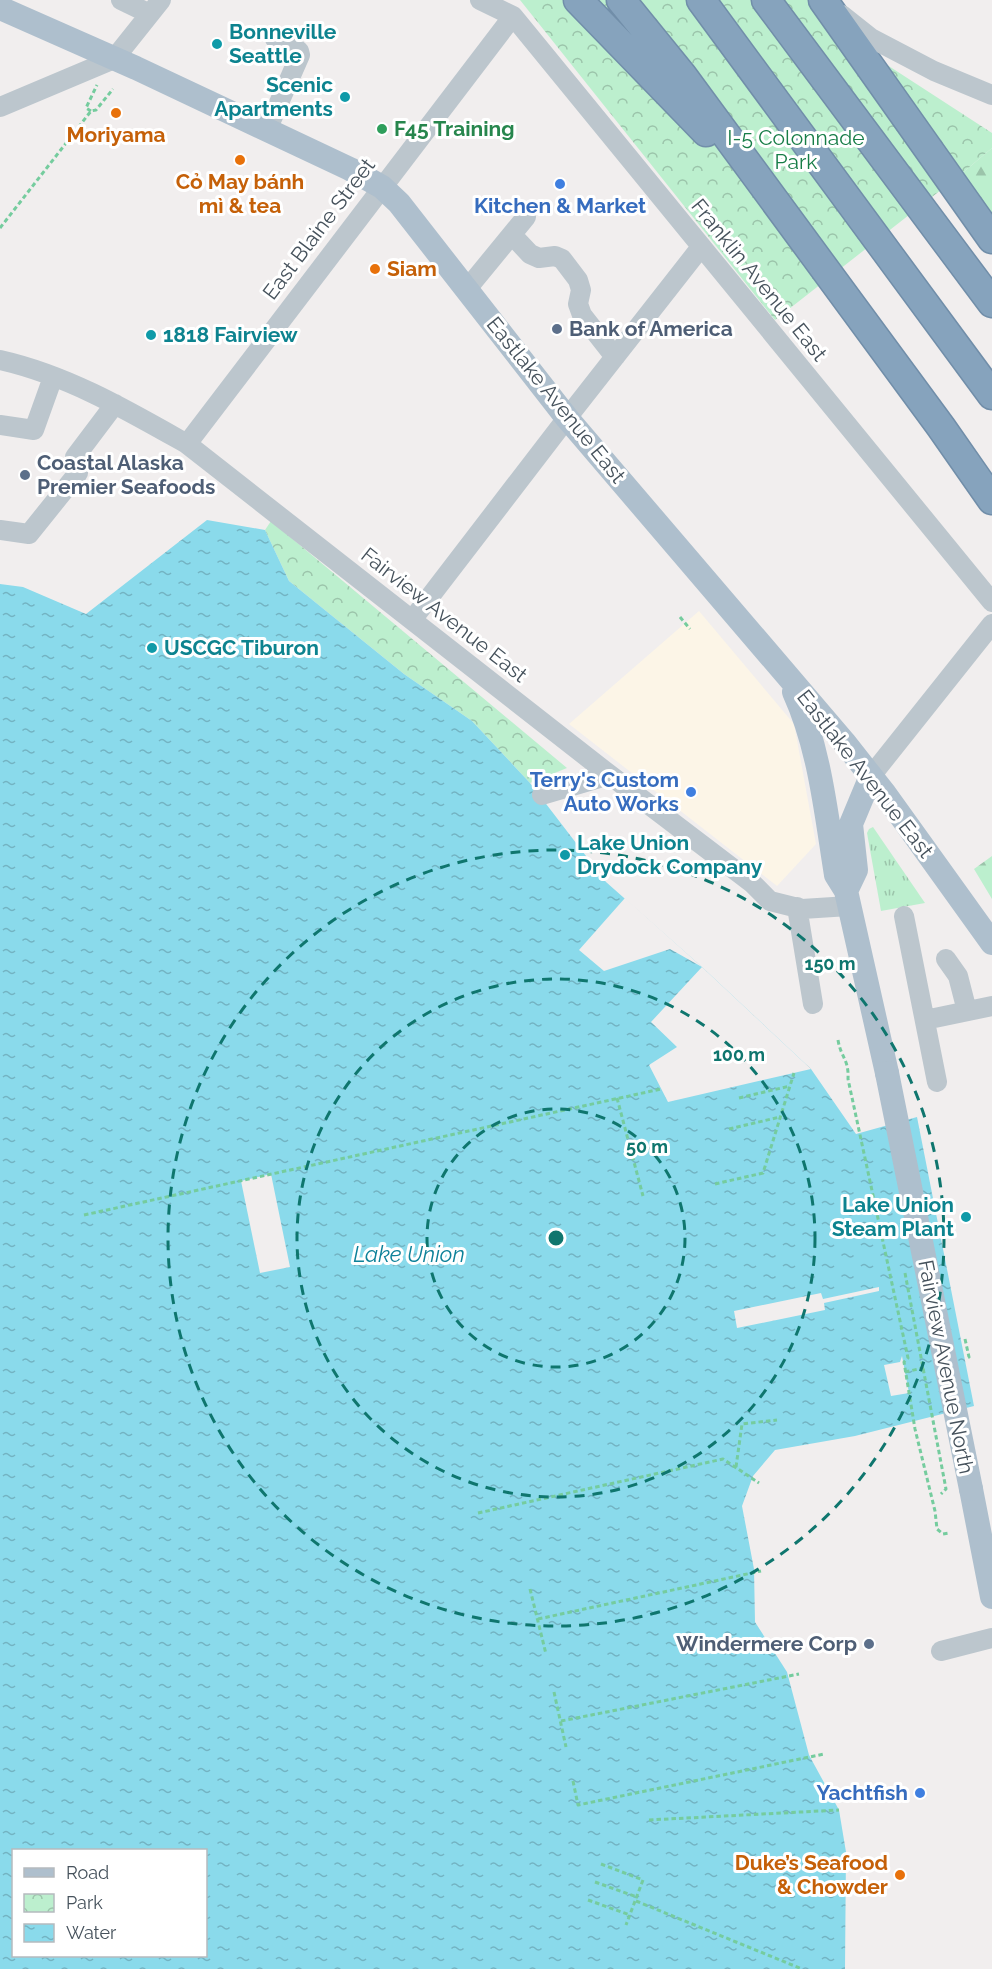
<svg xmlns="http://www.w3.org/2000/svg" width="992" height="1969" font-family="Raleway,sans-serif">
<style>
.commercial{fill:#fcf5e7}
.grass{fill:url(#grass-tufts)}
.forest{fill:url(#forest-firs)}
.park{fill:url(#park-crowns)}
.water{fill:url(#water-ripples);fill-rule:evenodd}
.pier{fill:#f1eeee}
.lines{fill:none;stroke-linecap:round;stroke-linejoin:round}
.highway-casing{stroke:#718ea9;stroke-width:31}
.path{stroke:#75cc9e;stroke-width:3;stroke-dasharray:4.5 3;stroke-linecap:butt}
.minor{stroke:#bcc6cd;stroke-width:20}
.major{stroke:#aebfcd;stroke-width:24}
.highway{stroke:#86a3bd;stroke-width:28}
.path-bridge{stroke:#75cc9e;stroke-width:3;stroke-dasharray:4.5 3;stroke-linecap:butt}
.major-bridge{stroke:#aebfcd;stroke-width:24}
.ring{fill:none;stroke:#0f766e;stroke-width:3;stroke-dasharray:10 8}
.culture-dot{fill:#0f9aa8;stroke:#fff;stroke-width:2}
.food-dot{fill:#e8710a;stroke:#fff;stroke-width:2}
.leisure-dot{fill:#2e9e5b;stroke:#fff;stroke-width:2}
.shop-dot{fill:#3f7fe0;stroke:#fff;stroke-width:2}
.service-dot{fill:#5c6f8a;stroke:#fff;stroke-width:2}
.labels{text-anchor:middle;stroke-width:6;stroke-linejoin:round;paint-order:stroke}
.culture-label{font-size:21px;font-weight:bold;fill:#0d838f;stroke:#fff;text-anchor:start}
.leisure-label{font-size:21px;font-weight:bold;fill:#27864d;stroke:#fff;text-anchor:start}
.food-label{font-size:21px;font-weight:bold;fill:#c56008;stroke:#fff}
.park-label{font-size:21px;fill:#177d47;stroke:#fff}
.shop-label{font-size:21px;font-weight:bold;fill:#366cbe;stroke:#fff;text-anchor:end}
.street-label{font-size:21px;fill:#46525c;stroke:#fff}
.service-label{font-size:21px;font-weight:bold;fill:#4e5e75;stroke:#fff;text-anchor:start}
.water-label{font-size:22px;font-style:italic;fill:#0d8199;stroke:#fff}
.centre{fill:#0f766e;stroke:#fff;stroke-width:3}
.ring-label{font-size:18px;text-anchor:middle;font-weight:bold;fill:#0f766e;stroke:#fff;stroke-width:6;stroke-linejoin:round;paint-order:stroke}
</style>
<defs>
<pattern id="grass-tufts" width="24" height="20" patternUnits="userSpaceOnUse" patternTransform="scale(1.5)"><rect width="24" height="20" fill="#bcefce"/><path d="M3 7l-1-3M5 7V3M7 7l1-3M15 17l-1-3M17 17v-4M19 17l1-3" fill="none" stroke="#9bc4aa"/></pattern>
<pattern id="forest-firs" width="22" height="20" patternUnits="userSpaceOnUse" patternTransform="scale(1.5)"><rect width="22" height="20" fill="#bcefce"/><path d="M5 1l3.5 6h-7zM16 11l3.5 6h-7z" fill="#9bc4aa"/></pattern>
<pattern id="park-crowns" width="20" height="18" patternUnits="userSpaceOnUse" patternTransform="scale(1.5)"><rect width="20" height="18" fill="#bcefce"/><path d="M2 6a3 3 0 1 1 6 0M12 15a3 3 0 1 1 6 0" fill="none" stroke="#9bc4aa"/></pattern>
<pattern id="water-ripples" width="26" height="14" patternUnits="userSpaceOnUse" patternTransform="scale(1.5)"><rect width="26" height="14" fill="#8adaeb"/><path d="M2 4q2-2 4 0t4 0M15 11q2-2 4 0t4 0" fill="none" stroke="#73b3c2"/></pattern>
</defs>
<rect width="100%" height="100%" fill="#f1eeee"/>
<!-- commercial -->
<path class="commercial" d="M 699,611 L 794,724 L 816,844 L 777,886 L 569,724 Z"/>
<!-- grass -->
<path class="grass" d="M 873,827 L 925,903 L 881,911 L 867,833 L 869,829 Z"/>
<!-- forest -->
<path class="forest" d="M 992,148 L 992,224 L 960,175 Z
M 992,856 L 992,899 L 974,869 Z"/>
<!-- park -->
<path class="park" d="M 520,0 L 813,0 L 824,24 L 992,133 L 992,148 L 960,175 L 775,320 Z
M 271,521 L 567,768 L 530,783 L 472,721 L 404,674 L 289,581 L 265,530 Z"/>
<!-- water -->
<path class="water" d="M 207,520 L 265,530 L 289,581 L 404,674 L 472,721 L 530,783 L 606,882 L 702,967 L 811,1069 L 856,1134 L 917,1117 L 974,1406 L 855,1436 L 775,1450 L 753,1476 L 742,1506 L 754,1569 L 755,1622 L 787,1672 L 809,1755 L 839,1810 L 846,1852 L 845,1969 L 0,1969 L 0,584 L 23,587 L 86,614 ZM 14,1850 L 206,1850 L 206,1956 L 14,1956 Z"/>
<!-- pier -->
<path class="pier" d="M 625,898 L 702,967 L 811,1069 L 668,1102 L 649,1065 L 677,1047 L 651,1022 L 702,967 L 670,949 L 604,971 L 579,950 Z
M 271,1174 L 290,1267 L 260,1273 L 241,1181 Z
M 879,1287 L 879,1291 L 824,1303 L 825,1310 L 737,1328 L 734,1311 L 821,1293 L 823,1299 Z
M 902,1356 L 909,1393 L 891,1396 L 884,1365 L 900,1362 Z"/>
<g class="lines">
<!-- highway casing -->
<g class="highway-casing">
<path id="highway" d="M 578,0 L 706,132
M 621,0 L 682,75 L 941,427 L 992,500
M 701,0 L 992,395
M 766,0 L 992,303
M 823,0 L 992,239"/>
</g>
<!-- path -->
<path class="path" d="M 91,111 L 86,108 L 97,85
M 0,228 L 91,111 L 96,110 L 113,89
M 680,617 L 690,629
M 838,1040 C 841,1058 849,1059 848,1079 L 908,1358 L 904,1362 L 915,1429 L 935,1511 L 937,1529 L 943,1534 L 949,1533
M 617,1098 L 643,1196
M 739,1098 L 790,1086
M 729,1129 L 780,1117
M 715,1184 L 763,1173 L 794,1073
M 84,1215 L 661,1089
M 965,1339 L 969,1357 L 966,1358
M 905,1372 L 927,1367
M 736,1467 L 742,1424 L 777,1420
M 478,1513 L 723,1459 L 759,1483
M 530,1589 L 546,1654
M 538,1619 L 761,1571
M 554,1692 L 566,1747
M 561,1721 L 799,1674
M 573,1781 L 578,1805 L 824,1754
M 649,1820 L 839,1810
M 601,1864 L 643,1880 L 626,1925
M 595,1882 L 637,1897
M 588,1900 L 630,1915
M 636,1901 L 802,1969"/>
<!-- minor -->
<path class="minor" d="M 121,0 L 150,14
M 480,0 L 513,16 L 992,602
M 842,15 L 871,38 L 934,71 L 992,95
M 0,107 L 114,59 L 161,0
M 267,130 L 300,55 L 299,51 L 292,45 L 275,39
M 512,235 L 530,254 L 539,258 L 555,256 L 562,259 L 578,280 L 581,290 L 578,304 L 582,315 L 615,357
M 467,289 L 526,217
M 0,360 C 67,375 127,410 187,444 L 610,775 L 752,883 L 770,901 L 802,909 L 849,906
M 0,425 L 34,430 L 53,377
M 187,444 L 513,16
M 0,530 L 29,534 L 78,473 L 75,457 L 115,404
M 412,620 L 567,418 L 701,247
M 871,776 L 992,624
M 542,795 L 610,775
M 797,907 L 813,1004
M 904,916 L 937,1082
M 946,959 L 958,976 L 967,1011
M 925,1020 L 992,1006
M 941,1651 L 992,1638"/>
<!-- major -->
<path class="major" d="M 0,8 L 136,68 L 350,169 L 382,187 L 399,203 L 567,418 L 844,742 L 885,794 L 992,943
M 794,692 C 820,749 826,813 836,875 L 846,891 L 887,1073
M 846,891 L 856,870 L 851,824 L 871,776
M 971,1489 L 992,1597"/>
<!-- highway -->
<use href="#highway" class="highway"/>
<!-- path-bridge -->
<path class="path-bridge" d="M 905,1273 L 946,1489 L 941,1494"/>
<!-- major-bridge -->
<path class="major-bridge" d="M 887,1073 L 971,1489"/>
</g>
<!-- distance rings -->
<g class="ring">
<circle cx="556" cy="1238" r="129"/>
<circle cx="556" cy="1238" r="259"/>
<circle cx="556" cy="1238" r="388"/>
</g>
<!-- markers -->
<g class="culture-dot">
<circle cx="217" cy="44" r="6"/>
<circle cx="345" cy="97" r="6"/>
<circle cx="151" cy="335" r="6"/>
<circle cx="152" cy="648" r="6"/>
<circle cx="565" cy="855" r="6"/>
<circle cx="966" cy="1217" r="6"/>
</g>
<g class="food-dot">
<circle cx="116" cy="113" r="6"/>
<circle cx="240" cy="160" r="6"/>
<circle cx="375" cy="269" r="6"/>
<circle cx="900" cy="1875" r="6"/>
</g>
<circle class="leisure-dot" cx="382" cy="129" r="6"/>
<g class="shop-dot">
<circle cx="560" cy="184" r="6"/>
<circle cx="691" cy="792" r="6"/>
<circle cx="920" cy="1793" r="6"/>
</g>
<g class="service-dot">
<circle cx="557" cy="329" r="6"/>
<circle cx="25" cy="475" r="6"/>
<circle cx="869" cy="1644" r="6"/>
</g>
<g class="labels">
<!-- culture labels -->
<g class="culture-label">
<text x="229" y="39">Bonneville<tspan x="229" dy="24">Seattle</tspan></text>
<text x="333" y="92" text-anchor="end">Scenic<tspan x="333" dy="24">Apartments</tspan></text>
<text x="163" y="342">1818 Fairview</text>
<text x="164" y="655">USCGC Tiburon</text>
<text x="577" y="850">Lake Union<tspan x="577" dy="24">Drydock Company</tspan></text>
<text x="954" y="1212" text-anchor="end">Lake Union<tspan x="954" dy="24">Steam Plant</tspan></text>
</g>
<!-- leisure labels -->
<g class="leisure-label">
<text x="394" y="136">F45 Training</text>
</g>
<!-- food labels -->
<g class="food-label">
<text x="116" y="142">Moriyama</text>
<text x="240" y="189">Cỏ May bánh<tspan x="240" dy="24">mì &amp; tea</tspan></text>
<text x="387" y="276" text-anchor="start">Siam</text>
<text x="888" y="1870" text-anchor="end">Duke’s Seafood<tspan x="888" dy="24">&amp; Chowder</tspan></text>
</g>
<!-- park labels -->
<g class="park-label">
<text x="796" y="145">I-5 Colonnade<tspan x="796" dy="24">Park</tspan></text>
</g>
<!-- shop labels -->
<g class="shop-label">
<text x="560" y="213" text-anchor="middle">Kitchen &amp; Market</text>
<text x="679" y="787">Terry's Custom<tspan x="679" dy="24">Auto Works</tspan></text>
<text x="908" y="1800">Yachtfish</text>
</g>
<!-- street labels -->
<g class="street-label">
<text transform="translate(319 229) rotate(-53)" y="7">East Blaine Street</text>
<text transform="translate(759 280) rotate(51)" y="7">Franklin Avenue East</text>
<text transform="translate(556 400) rotate(51)" y="7">Eastlake Avenue East</text>
<text transform="translate(444 615) rotate(38)" y="7">Fairview Avenue East</text>
<text transform="translate(865 774) rotate(52)" y="7">Eastlake Avenue East</text>
<text transform="translate(946 1367) rotate(79)" y="7">Fairview Avenue North</text>
</g>
<!-- service labels -->
<g class="service-label">
<text x="569" y="336">Bank of America</text>
<text x="37" y="470">Coastal Alaska<tspan x="37" dy="24">Premier Seafoods</tspan></text>
<text x="857" y="1651" text-anchor="end">Windermere Corp</text>
</g>
<!-- water labels -->
<g class="water-label">
<text x="409" y="1262">Lake Union</text>
</g>
</g>
<circle cx="556" cy="1238" r="9" class="centre"/>
<g class="ring-label">
<text x="830" y="970">150 m</text>
<text x="739" y="1061">100 m</text>
<text x="647" y="1153">50 m</text>
</g>
<!-- legend -->
<rect x="12" y="1849" width="195" height="108" fill="#ffffff" stroke="#b5babe" stroke-width="1.5"/>
<rect x="24" y="1868" width="30" height="9" fill="#aebfcd" stroke="#b5babe" stroke-width="1.5"/>
<text x="66" y="1879" font-size="18" fill="#46525c">Road</text>
<rect x="24" y="1894" width="30" height="18" fill="url(#park-crowns)" stroke="#b5babe" stroke-width="1.5"/>
<text x="66" y="1909" font-size="18" fill="#46525c">Park</text>
<rect x="24" y="1924" width="30" height="18" fill="url(#water-ripples)" stroke="#b5babe" stroke-width="1.5"/>
<text x="66" y="1939" font-size="18" fill="#46525c">Water</text>
</svg>
